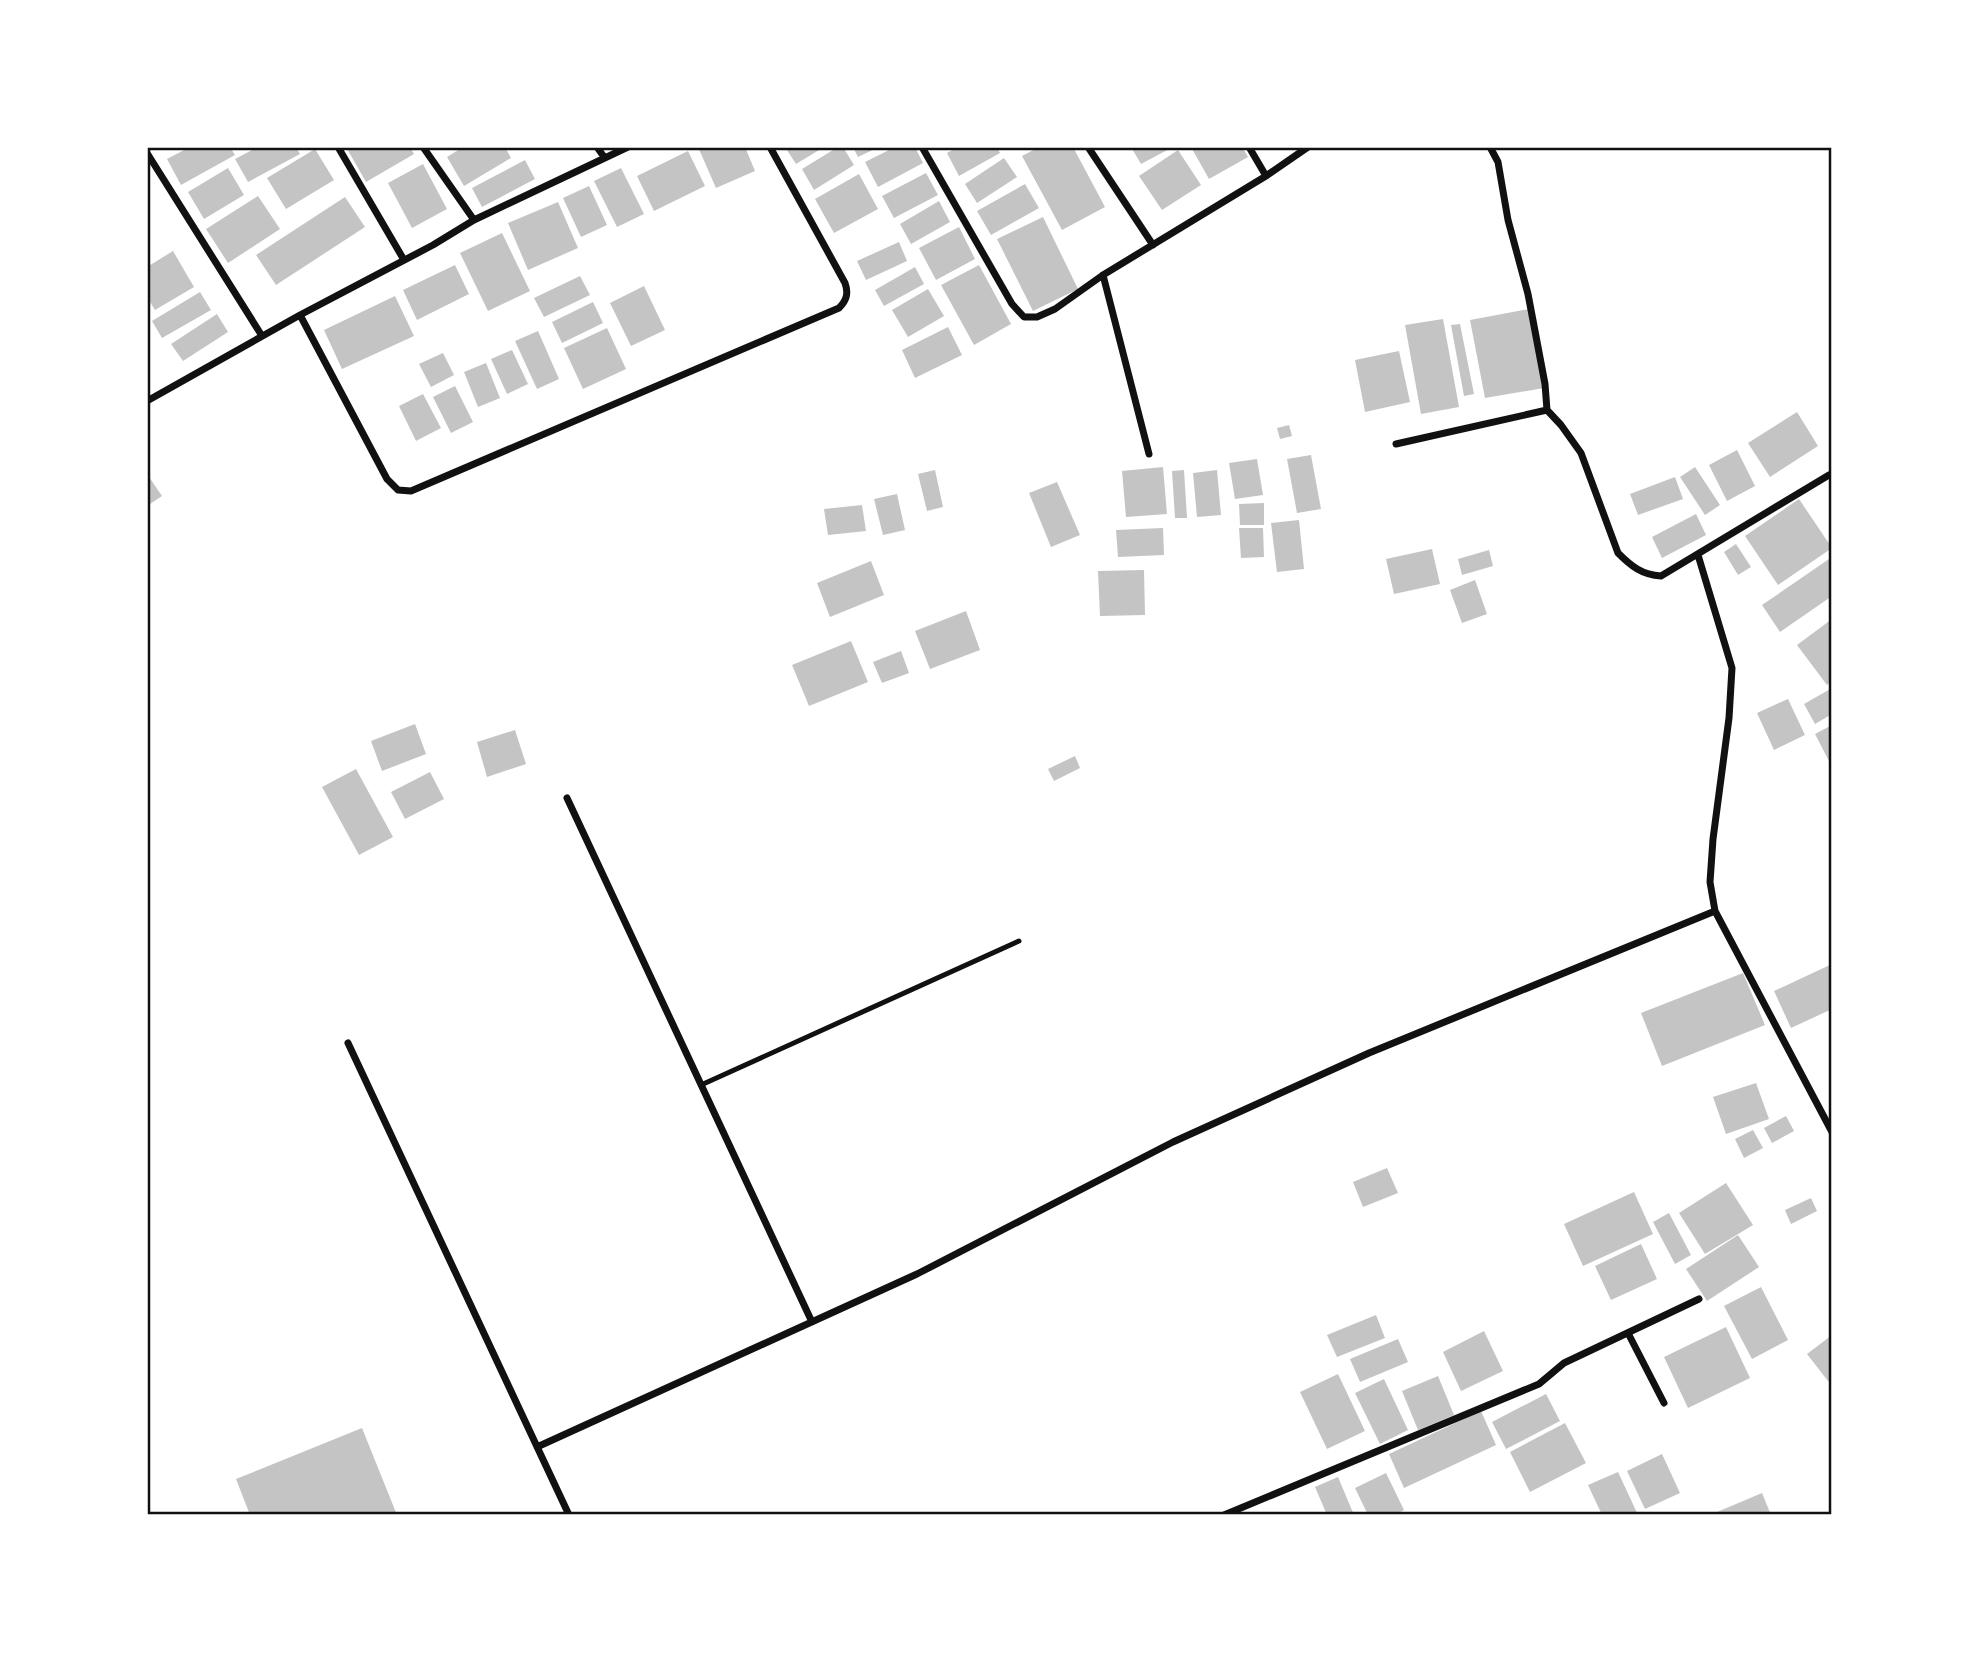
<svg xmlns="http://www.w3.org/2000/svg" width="1979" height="1662" font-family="'Exo 2',sans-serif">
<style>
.building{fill:#c4c4c4}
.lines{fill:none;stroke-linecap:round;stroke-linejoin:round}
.service{stroke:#111;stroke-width:5}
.minor{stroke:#111;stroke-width:7}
.neatline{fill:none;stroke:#111;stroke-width:2.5}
</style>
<rect width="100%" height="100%" fill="#fff"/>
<!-- building -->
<path class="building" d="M 190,147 L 230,147 L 235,155 L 181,185 L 167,159 Z
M 258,147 L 296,147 L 300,154 L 248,182 L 235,159 Z
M 346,147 L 410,147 L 414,154 L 366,182 Z
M 463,147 L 505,147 L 511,158 L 464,186 L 447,157 Z
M 698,147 L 745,147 L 755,171 L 716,188 Z
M 785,147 L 824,147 L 796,164 Z
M 838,147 L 843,147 L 854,165 L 814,190 L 802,169 Z
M 853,147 L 879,147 L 858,157 Z
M 895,147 L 915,147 L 923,163 L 878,187 L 865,162 Z
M 958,147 L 997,147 L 1000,153 L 959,176 L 947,153 Z
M 1039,147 L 1073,147 L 1105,207 L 1062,230 L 1022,156 Z
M 1131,147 L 1173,147 L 1141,164 Z
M 1191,147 L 1242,147 L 1248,157 L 1209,179 Z
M 315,149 L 334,180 L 286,209 L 267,178 Z
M 1178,150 L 1201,185 L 1162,210 L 1139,176 Z
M 688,151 L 705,186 L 654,211 L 637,176 Z
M 1004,158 L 1017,177 L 977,203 L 965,184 Z
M 525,160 L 535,179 L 482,207 L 472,188 Z
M 423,164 L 447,209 L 412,228 L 388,183 Z
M 228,168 L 244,195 L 204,219 L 188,192 Z
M 621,168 L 644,214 L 617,227 L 594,181 Z
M 926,173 L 938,195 L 894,218 L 882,196 Z
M 859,174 L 878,209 L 834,233 L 815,199 Z
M 1025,184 L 1039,208 L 991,235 L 977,211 Z
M 589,186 L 607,225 L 581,237 L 563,198 Z
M 258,196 L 280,229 L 228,263 L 206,229 Z
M 345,197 L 365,227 L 276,285 L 256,255 Z
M 939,201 L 950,222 L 911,244 L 900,224 Z
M 558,202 L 578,248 L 528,270 L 508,223 Z
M 1043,217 L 1078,289 L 1033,311 L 997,239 Z
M 959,227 L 975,259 L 936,280 L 919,248 Z
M 502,233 L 530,291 L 488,311 L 460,253 Z
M 899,242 L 907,261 L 866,280 L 857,261 Z
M 173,251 L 194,287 L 155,310 L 147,297 L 147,267 Z
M 455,265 L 469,294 L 417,320 L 403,290 Z
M 979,265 L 1011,324 L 974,345 L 941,285 Z
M 915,267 L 924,284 L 884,306 L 875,290 Z
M 580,276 L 590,295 L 544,317 L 534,298 Z
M 644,286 L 665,330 L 631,346 L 610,303 Z
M 928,289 L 944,316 L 908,337 L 892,310 Z
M 200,292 L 211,310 L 162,338 L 152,321 Z
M 395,296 L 414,336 L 342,369 L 324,330 Z
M 593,302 L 603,323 L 562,343 L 552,322 Z
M 1529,309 L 1544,388 L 1485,398 L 1470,320 Z
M 217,314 L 228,332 L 183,361 L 171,344 Z
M 1443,319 L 1459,407 L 1421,414 L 1405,325 Z
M 1460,324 L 1474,394 L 1464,396 L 1451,325 Z
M 948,327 L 962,355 L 915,378 L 902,350 Z
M 607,328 L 626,369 L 583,389 L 564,348 Z
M 538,331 L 559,379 L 537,389 L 515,341 Z
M 512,350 L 528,384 L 507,394 L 491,359 Z
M 1399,351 L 1410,402 L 1365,412 L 1355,360 Z
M 443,353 L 454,375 L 431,387 L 419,364 Z
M 486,363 L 500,398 L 478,407 L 464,372 Z
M 455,386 L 473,422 L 451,433 L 433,397 Z
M 423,394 L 441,428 L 416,441 L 399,406 Z
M 1797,412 L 1818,446 L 1770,477 L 1748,443 Z
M 1289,425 L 1292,436 L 1280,439 L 1277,428 Z
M 1737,450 L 1755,486 L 1727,501 L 1709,465 Z
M 1311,455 L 1321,509 L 1297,513 L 1287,459 Z
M 1257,459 L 1263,495 L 1235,499 L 1229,463 Z
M 1163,467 L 1167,514 L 1126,517 L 1122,471 Z
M 1695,467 L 1720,505 L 1705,515 L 1680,477 Z
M 935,470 L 943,507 L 927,511 L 918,474 Z
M 1184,470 L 1187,518 L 1175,518 L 1172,471 Z
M 1217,470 L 1221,515 L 1197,517 L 1193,473 Z
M 147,474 L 162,496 L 147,506 Z
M 1675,477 L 1683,499 L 1638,515 L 1630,494 Z
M 1057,482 L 1080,535 L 1051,547 L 1029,493 Z
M 897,494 L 905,530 L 883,535 L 874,499 Z
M 1799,499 L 1832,548 L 1778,585 L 1745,536 Z
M 1264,503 L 1264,525 L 1240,525 L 1239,504 Z
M 862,505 L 866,531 L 828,535 L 824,509 Z
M 1696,514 L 1706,535 L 1662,558 L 1652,537 Z
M 1299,520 L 1304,569 L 1277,572 L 1271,523 Z
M 1163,528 L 1164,555 L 1118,557 L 1116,530 Z
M 1239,528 L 1263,528 L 1264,557 L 1241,558 Z
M 1736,544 L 1751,567 L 1738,575 L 1724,552 Z
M 1432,549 L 1440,584 L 1394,594 L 1386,559 Z
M 1489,550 L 1493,566 L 1462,575 L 1458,559 Z
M 1832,557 L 1832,596 L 1780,632 L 1762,605 Z
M 871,561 L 884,595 L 830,617 L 817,583 Z
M 1144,570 L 1145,615 L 1100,616 L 1098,571 Z
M 1475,580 L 1487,614 L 1462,623 L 1450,590 Z
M 966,611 L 980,650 L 930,669 L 915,631 Z
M 1832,619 L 1832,681 L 1827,685 L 1797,645 Z
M 851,641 L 868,682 L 809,706 L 792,665 Z
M 901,651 L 909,673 L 882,683 L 873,662 Z
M 1832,688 L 1832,714 L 1815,724 L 1804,704 Z
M 1788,699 L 1805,735 L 1774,750 L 1757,713 Z
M 415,724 L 426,754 L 382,771 L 371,741 Z
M 1832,725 L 1832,767 L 1815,734 Z
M 515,730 L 526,764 L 487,777 L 477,742 Z
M 1075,756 L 1080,768 L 1054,781 L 1048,769 Z
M 356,769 L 393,837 L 359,855 L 322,787 Z
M 430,772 L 444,799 L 405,819 L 391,792 Z
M 1832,964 L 1832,1009 L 1791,1028 L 1774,991 Z
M 1743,973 L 1765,1025 L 1662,1066 L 1641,1013 Z
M 1756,1083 L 1769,1119 L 1726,1134 L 1713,1097 Z
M 1786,1116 L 1794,1131 L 1772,1143 L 1764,1128 Z
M 1753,1130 L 1763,1148 L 1744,1158 L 1735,1139 Z
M 1387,1168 L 1398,1193 L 1363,1207 L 1353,1182 Z
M 1726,1183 L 1753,1225 L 1705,1254 L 1679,1213 Z
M 1634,1192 L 1653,1234 L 1583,1266 L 1564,1224 Z
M 1811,1198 L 1817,1211 L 1791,1224 L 1785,1210 Z
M 1669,1213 L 1691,1255 L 1675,1264 L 1653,1222 Z
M 1738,1235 L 1759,1267 L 1707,1301 L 1686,1269 Z
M 1641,1244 L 1657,1279 L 1611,1300 L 1595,1266 Z
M 1761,1287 L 1788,1340 L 1752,1359 L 1724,1306 Z
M 1376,1315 L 1385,1338 L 1337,1357 L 1327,1335 Z
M 1726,1327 L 1750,1378 L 1688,1408 L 1664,1357 Z
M 1484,1331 L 1503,1371 L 1461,1391 L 1443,1352 Z
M 1832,1335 L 1832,1379 L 1828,1381 L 1807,1354 Z
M 1398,1339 L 1408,1362 L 1360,1382 L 1350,1359 Z
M 1338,1374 L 1365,1431 L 1327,1449 L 1300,1392 Z
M 1438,1376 L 1454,1415 L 1418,1430 L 1402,1391 Z
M 1384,1379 L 1408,1430 L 1380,1444 L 1355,1393 Z
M 1546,1394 L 1560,1421 L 1506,1449 L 1492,1422 Z
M 1481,1411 L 1496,1445 L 1404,1488 L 1389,1454 Z
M 1565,1423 L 1586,1463 L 1530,1492 L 1510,1452 Z
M 362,1428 L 397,1515 L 250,1515 L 236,1479 Z
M 1662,1454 L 1680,1493 L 1645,1509 L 1627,1471 Z
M 1618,1472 L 1638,1515 L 1602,1515 L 1588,1485 Z
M 1386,1473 L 1404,1510 L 1395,1515 L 1368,1515 L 1355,1488 Z
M 1338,1477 L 1354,1515 L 1327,1515 L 1315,1487 Z
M 1762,1493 L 1771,1515 L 1710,1515 Z"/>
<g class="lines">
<!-- service -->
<path class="service" d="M 701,1085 L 1019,941"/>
<!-- minor -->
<path class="minor" d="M 338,147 L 404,260
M 423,147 L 474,220
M 597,147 L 604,157
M 922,147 L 1012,304 L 1024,317 L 1037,317 L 1055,309 L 1103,275 L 1266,176 L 1308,147
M 1088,147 L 1153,245
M 1249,147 L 1266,176
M 1490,147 L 1498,162 L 1508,220 L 1528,294 L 1545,384 L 1547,410 L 1561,425 L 1581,453 L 1618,553 C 1631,566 1642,575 1661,576 L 1829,475
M 147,153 L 262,336
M 1103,275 L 1149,454
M 300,315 L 387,479 L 398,490 L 411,491 L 839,308 C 846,301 849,294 845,283 L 770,147
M 147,401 L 300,315 L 433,245 L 474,220 L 628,147
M 1396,444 L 1547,410
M 1698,555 L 1732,668 L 1729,718 L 1713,839 L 1710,882 L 1715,911 L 1832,1132
M 567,798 L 812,1322
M 348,1043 L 569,1515
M 1629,1335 L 1664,1403
M 537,1447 L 917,1274 L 1173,1142 L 1369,1053 L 1715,911
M 1224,1515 L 1539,1384 L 1564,1363 L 1699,1299"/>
</g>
<!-- border -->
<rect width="1979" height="1662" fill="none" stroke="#ffffff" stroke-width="298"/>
<rect x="149" y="149" width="1681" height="1364" class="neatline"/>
</svg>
